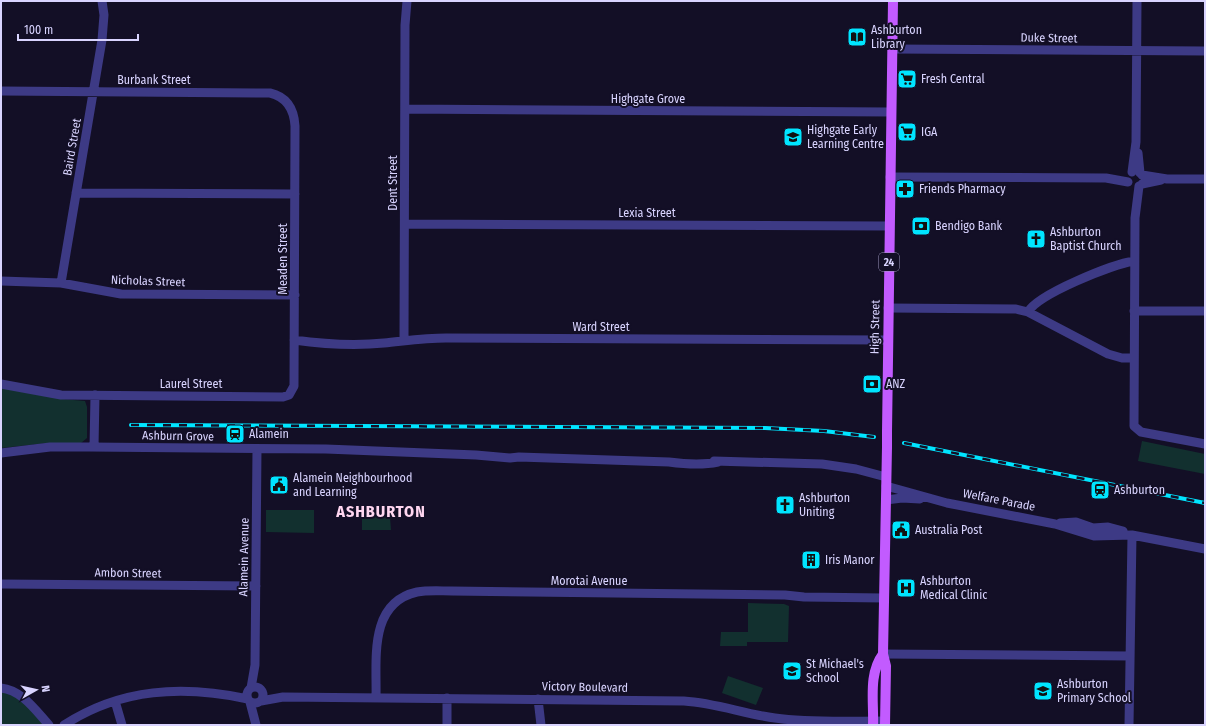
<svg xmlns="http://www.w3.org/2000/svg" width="1206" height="726" font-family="'Fira Sans Condensed',sans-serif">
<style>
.green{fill:#12302f}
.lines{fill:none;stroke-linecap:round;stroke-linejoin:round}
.minor{stroke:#3d3a85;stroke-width:9}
.major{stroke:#c25bff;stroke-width:10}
.rail-casing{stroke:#00e5ff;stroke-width:4}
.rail{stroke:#130f26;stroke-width:2.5;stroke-dasharray:8;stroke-linecap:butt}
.major-bridge{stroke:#c25bff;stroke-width:10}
.labels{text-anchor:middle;stroke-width:4;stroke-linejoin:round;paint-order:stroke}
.shield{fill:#130f26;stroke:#9e99be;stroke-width:1}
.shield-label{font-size:11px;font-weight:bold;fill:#d9d4ff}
.poi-label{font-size:12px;fill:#d9d4ff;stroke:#130f26;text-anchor:start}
.street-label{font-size:12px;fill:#d9d4ff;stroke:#130f26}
.district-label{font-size:16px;font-weight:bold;letter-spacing:1px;fill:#ffd6f0;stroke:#130f26}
</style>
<rect width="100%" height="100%" fill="#130f26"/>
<!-- green -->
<path class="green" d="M 1,388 L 62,399 L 85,401 L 87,407 L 87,438 L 81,443 L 48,443 L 1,448 Z
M 1142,441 L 1205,454 L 1205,474 L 1138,461 Z
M 266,510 L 314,510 L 314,533 L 266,532 Z
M 362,517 L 390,517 L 391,530 L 362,530 Z
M 748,603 L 784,604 L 789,606 L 788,642 L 747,642 L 747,646 L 720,646 L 721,632 L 748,632 Z
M 728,676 L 763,688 L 756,705 L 722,693 Z
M 1,691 C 20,695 32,712 44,725 L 1,725 Z"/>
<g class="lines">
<!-- minor -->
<path class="minor" d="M 892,49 L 1205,51
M 1,91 L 270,93 C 287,97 294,109 295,126 L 294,386 L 289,395 L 283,397 L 61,395 L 1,384
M 405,109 L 891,112
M 1138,153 L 1140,173
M 1132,172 L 1136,142 L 1137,1
M 1142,175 L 1167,179 L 1205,179
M 890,177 L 1106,178 L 1128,182
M 1142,184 L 1161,180
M 1139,186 L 1135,218 L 1134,426 L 1141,432 L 1205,444
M 76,193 L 295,194
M 405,224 L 889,226
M 1,281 L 61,283 L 121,294 L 295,295
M 61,283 L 102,40 L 104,15 L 102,1
M 888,308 L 1016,309 L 1028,312 C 1038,294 1113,264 1134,261
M 1134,311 L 1205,311
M 1028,312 L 1108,354 L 1122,358 L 1134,358
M 294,340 C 323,344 355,346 384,343 C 405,341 425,338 446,338 L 888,340
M 404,340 L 405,25 L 407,1
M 94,447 L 95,395
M 1,453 L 50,447 L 89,447 L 326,449 L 476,455 L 510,458 L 519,457 L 669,462 C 684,464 704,465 718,462
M 714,461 L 822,464 L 856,469 L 886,477
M 886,486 L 947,503 L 1055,524 L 1094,536 L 1132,535 L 1205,549
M 886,500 L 902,498 L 920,499
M 1060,523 L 1076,522 L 1093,528 L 1108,527 L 1123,531
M 1,584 L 256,586
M 883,654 L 1130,656
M247 695a8 8 0 1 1 16 0a8 8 0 1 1-16 0Z
M 1,688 C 22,690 36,711 49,725
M 251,688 L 255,665 L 257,449
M 376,698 C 377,660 368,603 417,592 C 428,590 440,591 452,591 L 785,595 L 804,597 L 884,598
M 538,699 L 541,725
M 115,701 L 122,725
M 261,701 L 283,697 L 684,701 C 716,703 744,714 775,718 C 811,723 849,721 885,721
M 250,702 L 256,725
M 64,725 C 121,688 183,685 248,699
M 447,725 L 447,698
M 1129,725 L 1132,535"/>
<!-- major -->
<path class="major" d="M 887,432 L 893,1
M 873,725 C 874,702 868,674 883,654
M 885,725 L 886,666 L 883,654 L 887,447"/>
<!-- rail casing -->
<g class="rail-casing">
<path id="rail" d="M 131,425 L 765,428 L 824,431 L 874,437
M 904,443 L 1205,503"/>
</g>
<!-- rail -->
<use href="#rail" class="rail"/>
<!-- major-bridge -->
<path class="major-bridge" d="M 887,447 L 887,432"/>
</g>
<!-- icons -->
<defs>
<g id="library-square" transform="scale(1)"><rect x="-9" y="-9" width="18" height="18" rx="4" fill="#00e5ff" stroke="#130f26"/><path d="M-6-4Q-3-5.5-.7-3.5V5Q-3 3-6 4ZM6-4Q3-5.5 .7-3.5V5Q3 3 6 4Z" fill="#111"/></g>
<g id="supermarket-square" transform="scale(1)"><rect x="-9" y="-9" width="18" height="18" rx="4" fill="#00e5ff" stroke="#130f26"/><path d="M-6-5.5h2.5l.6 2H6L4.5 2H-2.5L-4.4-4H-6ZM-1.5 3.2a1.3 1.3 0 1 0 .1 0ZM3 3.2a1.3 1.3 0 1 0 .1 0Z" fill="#111"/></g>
<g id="school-square" transform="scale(1)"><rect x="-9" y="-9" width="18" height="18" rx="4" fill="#00e5ff" stroke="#130f26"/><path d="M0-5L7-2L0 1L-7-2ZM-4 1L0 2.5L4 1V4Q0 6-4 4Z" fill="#111"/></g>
<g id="pharmacy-square" transform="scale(1)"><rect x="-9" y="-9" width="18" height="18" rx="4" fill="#00e5ff" stroke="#130f26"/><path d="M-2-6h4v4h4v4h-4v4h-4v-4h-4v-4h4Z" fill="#111"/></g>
<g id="bank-square" transform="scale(1)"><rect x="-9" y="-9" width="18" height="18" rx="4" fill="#00e5ff" stroke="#130f26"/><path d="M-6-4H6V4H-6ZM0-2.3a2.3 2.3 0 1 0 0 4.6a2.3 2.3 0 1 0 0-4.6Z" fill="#111"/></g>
<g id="church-square" transform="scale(1)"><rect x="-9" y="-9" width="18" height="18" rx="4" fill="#00e5ff" stroke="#130f26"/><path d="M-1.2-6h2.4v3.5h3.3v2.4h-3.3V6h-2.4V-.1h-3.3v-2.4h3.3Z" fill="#111"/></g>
<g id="station-square" transform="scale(1)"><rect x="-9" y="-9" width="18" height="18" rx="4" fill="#00e5ff" stroke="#130f26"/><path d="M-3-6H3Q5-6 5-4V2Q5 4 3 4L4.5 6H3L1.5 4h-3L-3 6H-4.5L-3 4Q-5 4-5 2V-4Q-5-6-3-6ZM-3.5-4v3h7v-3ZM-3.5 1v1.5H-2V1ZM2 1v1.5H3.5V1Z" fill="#111"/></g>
<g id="civic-square" transform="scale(1)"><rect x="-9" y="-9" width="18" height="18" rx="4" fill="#00e5ff" stroke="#130f26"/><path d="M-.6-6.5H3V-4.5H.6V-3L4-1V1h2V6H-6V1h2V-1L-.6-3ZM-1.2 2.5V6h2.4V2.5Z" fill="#111"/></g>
<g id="building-square" transform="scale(1)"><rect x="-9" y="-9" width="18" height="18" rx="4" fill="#00e5ff" stroke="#130f26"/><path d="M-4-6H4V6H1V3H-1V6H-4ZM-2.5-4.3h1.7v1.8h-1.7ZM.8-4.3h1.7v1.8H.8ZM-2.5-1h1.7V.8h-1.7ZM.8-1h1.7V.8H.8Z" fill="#111"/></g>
<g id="hospital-square" transform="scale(1)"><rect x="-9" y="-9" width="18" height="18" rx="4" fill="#00e5ff" stroke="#130f26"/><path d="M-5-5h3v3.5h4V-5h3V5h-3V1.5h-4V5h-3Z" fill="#111"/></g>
</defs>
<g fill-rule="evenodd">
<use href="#library-square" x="857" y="37"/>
<use href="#supermarket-square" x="907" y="79"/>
<use href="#supermarket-square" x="907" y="132"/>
<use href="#school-square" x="793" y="137"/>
<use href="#pharmacy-square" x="905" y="189"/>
<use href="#bank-square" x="921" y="226"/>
<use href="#church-square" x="1036" y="239"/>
<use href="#bank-square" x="872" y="384"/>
<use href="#station-square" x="235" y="434"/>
<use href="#civic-square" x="279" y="485"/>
<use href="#station-square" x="1100" y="490"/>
<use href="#church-square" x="785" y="505"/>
<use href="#civic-square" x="901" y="530"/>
<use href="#building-square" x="811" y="560"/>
<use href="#hospital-square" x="906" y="588"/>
<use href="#school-square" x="792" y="671"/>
<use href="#school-square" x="1043" y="691"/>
</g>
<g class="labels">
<!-- shield labels -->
<rect class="shield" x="879" y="253" width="20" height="18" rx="3"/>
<g class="shield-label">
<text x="889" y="266">24</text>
</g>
<!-- poi labels -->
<g class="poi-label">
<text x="871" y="34">Ashburton<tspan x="871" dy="14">Library</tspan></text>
<text x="921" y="83">Fresh Central</text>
<text x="807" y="134">Highgate Early<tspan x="807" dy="14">Learning Centre</tspan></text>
<text x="921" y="136">IGA</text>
<text x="919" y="193">Friends Pharmacy</text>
<text x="935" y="230">Bendigo Bank</text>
<text x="1050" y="236">Ashburton<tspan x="1050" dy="14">Baptist Church</tspan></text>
<text x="886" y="388">ANZ</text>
<text x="249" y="438">Alamein</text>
<text x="293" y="482">Alamein Neighbourhood<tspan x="293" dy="14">and Learning</tspan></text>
<text x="1114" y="494">Ashburton</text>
<text x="799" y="502">Ashburton<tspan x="799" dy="14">Uniting</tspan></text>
<text x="915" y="534">Australia Post</text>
<text x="825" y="564">Iris Manor</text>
<text x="920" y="585">Ashburton<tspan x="920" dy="14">Medical Clinic</tspan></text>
<text x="806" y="668">St Michael's<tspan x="806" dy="14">School</tspan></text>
<text x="1057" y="688">Ashburton<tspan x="1057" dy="14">Primary School</tspan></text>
</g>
<!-- street labels -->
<g class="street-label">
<text transform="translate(1049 38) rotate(1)" y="4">Duke Street</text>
<text x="154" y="84">Burbank Street</text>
<text x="648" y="103">Highgate Grove</text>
<text transform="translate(72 147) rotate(-80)" y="4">Baird Street</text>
<text transform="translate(393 183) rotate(-90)" y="4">Dent Street</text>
<text x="647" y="217">Lexia Street</text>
<text transform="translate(283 259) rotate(-90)" y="4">Meaden Street</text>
<text transform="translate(148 281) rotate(2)" y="4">Nicholas Street</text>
<text x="601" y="331">Ward Street</text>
<text transform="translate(875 327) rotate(-89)" y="4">High Street</text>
<text x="191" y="388">Laurel Street</text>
<text transform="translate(178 436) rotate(1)" y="4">Ashburn Grove</text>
<text transform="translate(999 500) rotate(11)" y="4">Welfare Parade</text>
<text transform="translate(244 557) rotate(-89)" y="4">Alamein Avenue</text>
<text transform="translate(128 573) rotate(1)" y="4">Ambon Street</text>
<text x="589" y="585">Morotai Avenue</text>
<text transform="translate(585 687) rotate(1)" y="4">Victory Boulevard</text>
</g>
<!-- district labels -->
<g class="district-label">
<text x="381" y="517">ASHBURTON</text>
</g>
</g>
<!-- border -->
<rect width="1206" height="726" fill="none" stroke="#d9d4ff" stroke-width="4"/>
<!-- north arrow -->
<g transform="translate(36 690) rotate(82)" stroke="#130f26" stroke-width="3" paint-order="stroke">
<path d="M0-3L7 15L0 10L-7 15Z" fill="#d9d4ff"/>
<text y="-6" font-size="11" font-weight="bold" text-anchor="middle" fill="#d9d4ff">N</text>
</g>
<!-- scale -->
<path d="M18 34v6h120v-6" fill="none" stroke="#d9d4ff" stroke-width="2"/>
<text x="24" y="34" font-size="12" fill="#d9d4ff" stroke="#130f26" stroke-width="3" paint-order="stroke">100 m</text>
</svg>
